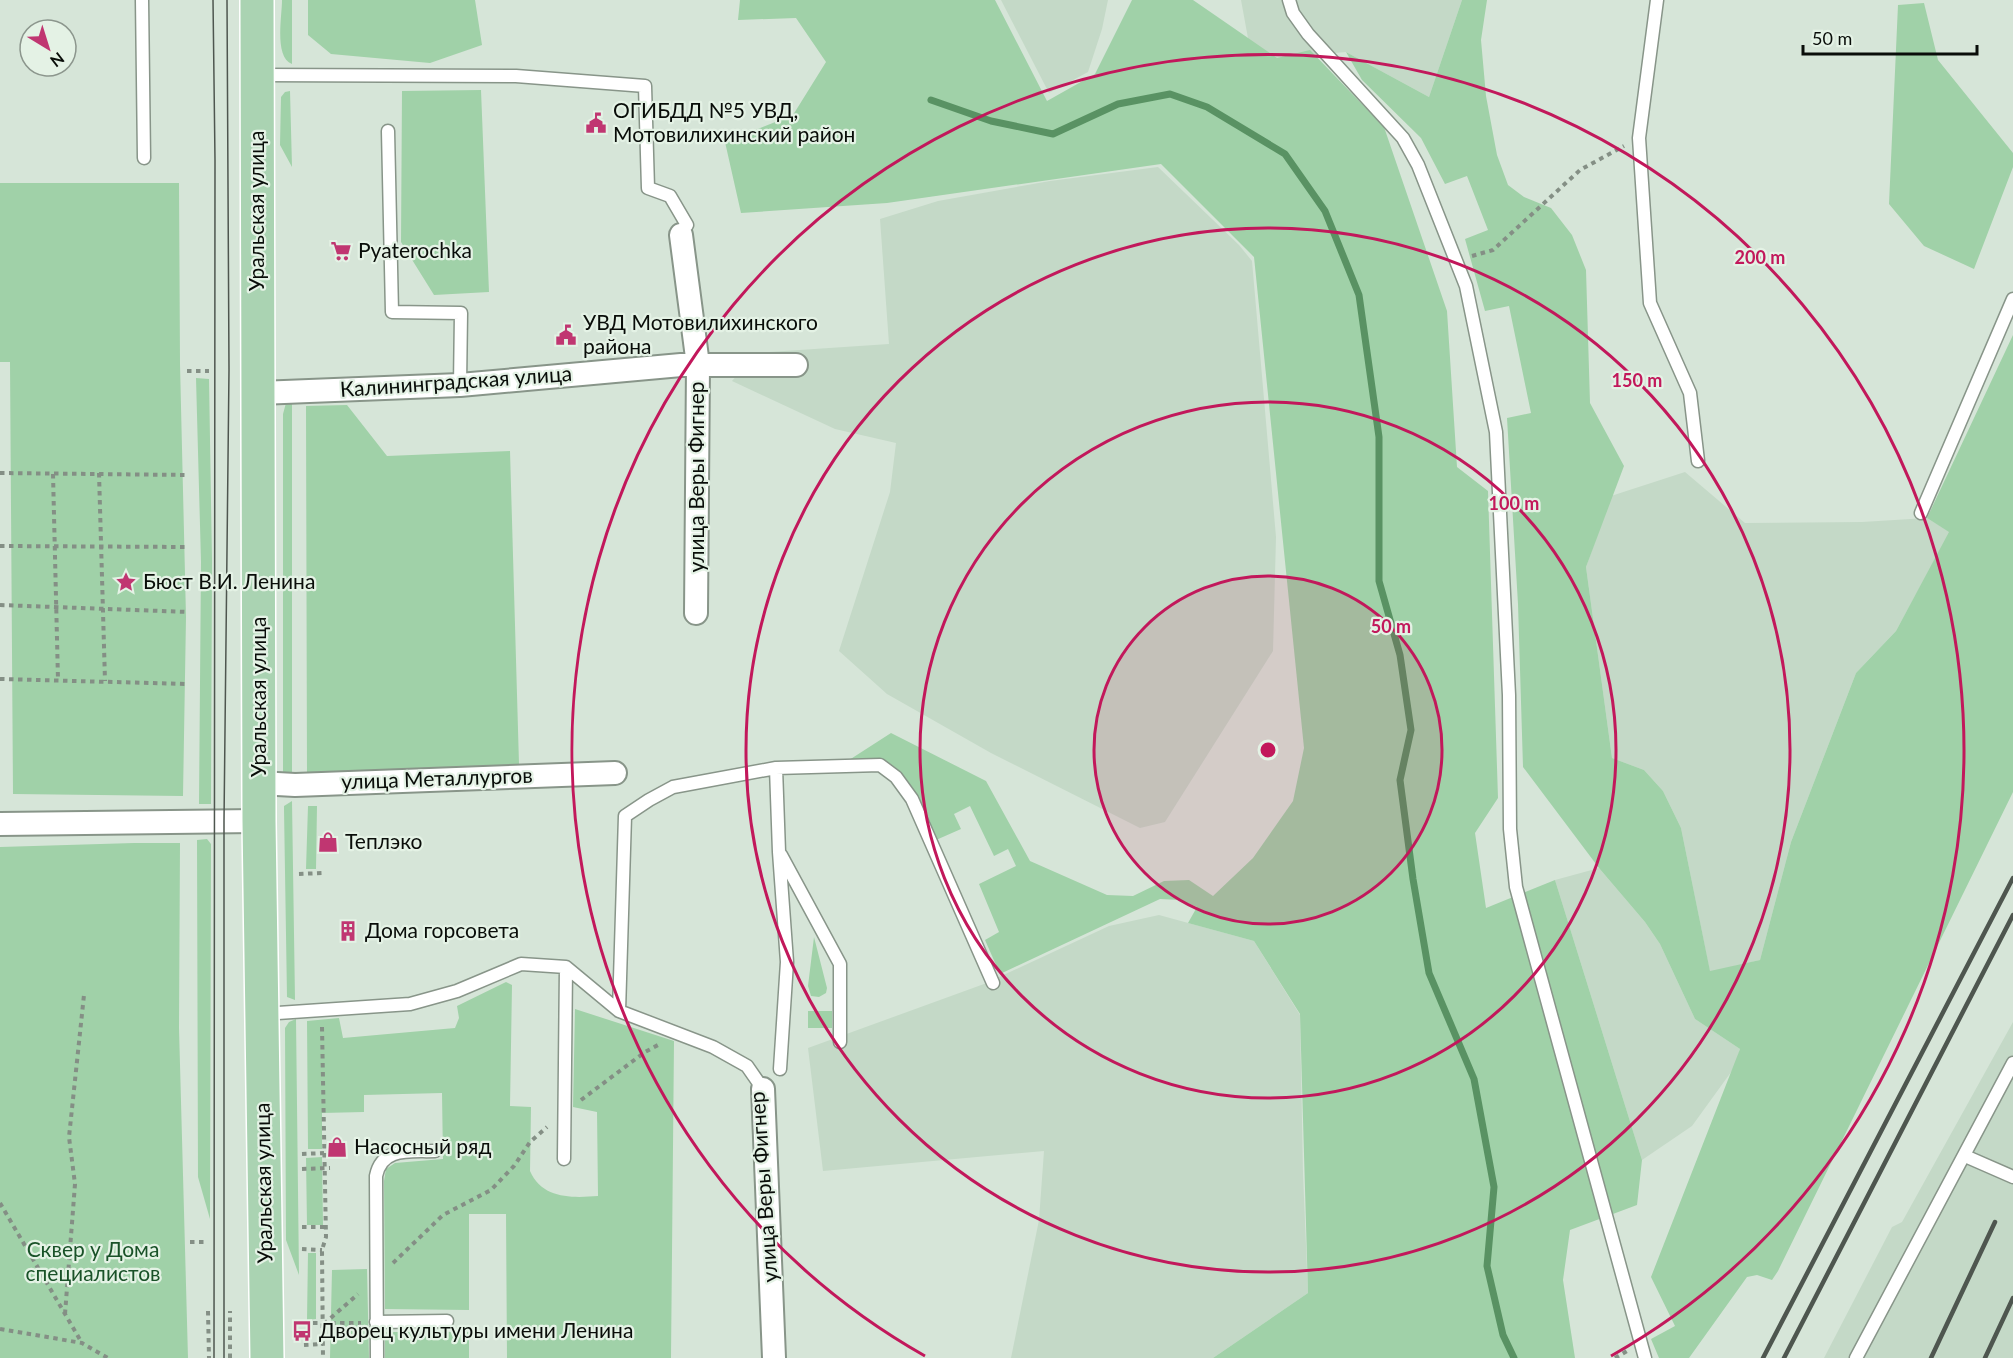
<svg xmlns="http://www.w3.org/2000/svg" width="2013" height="1358" font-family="Lato,sans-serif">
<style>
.built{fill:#c4d9c7}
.green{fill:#a0d1a8}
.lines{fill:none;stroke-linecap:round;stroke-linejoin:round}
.stream{stroke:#599263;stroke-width:7}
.lane-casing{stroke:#889589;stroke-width:15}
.street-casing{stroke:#889589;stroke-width:26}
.primary-casing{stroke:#fff;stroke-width:36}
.path{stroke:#848f85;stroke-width:4;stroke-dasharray:4.5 4.5;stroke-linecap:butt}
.lane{stroke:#fff;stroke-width:12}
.street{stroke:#fff;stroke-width:22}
.primary{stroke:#aad3b2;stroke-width:33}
.tram{stroke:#4e564f;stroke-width:1.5}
.rail{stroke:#4e564f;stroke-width:4.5}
.ring{fill:none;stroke:#c2185b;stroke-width:3}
.labels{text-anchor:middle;stroke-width:4.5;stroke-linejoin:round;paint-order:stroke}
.poi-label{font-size:21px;fill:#090d09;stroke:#e4f2e5;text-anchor:start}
.street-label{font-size:21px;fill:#090d09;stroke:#e4f2e5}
.park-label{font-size:21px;fill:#195228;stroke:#e4f2e5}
.centre{fill:#c2185b;stroke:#e4f2e5;stroke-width:3}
.ring-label{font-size:18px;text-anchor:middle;font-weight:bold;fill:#c2185b;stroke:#e4f2e5;stroke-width:4.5;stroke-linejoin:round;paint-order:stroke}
</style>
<rect width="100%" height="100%" fill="#d6e5d8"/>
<!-- built -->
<path class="built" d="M 1001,0 L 1108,0 L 1102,29 L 1088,72 L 1049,93 Z
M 1241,0 L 1462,0 L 1429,97 L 1346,52 L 1252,60 Z
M 1158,167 L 1239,245 L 1252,261 L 1276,537 L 1273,651 L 1165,822 L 1140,828 L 991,753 L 887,694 L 839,651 L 890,492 L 896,443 L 835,429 L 732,381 L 756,353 L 889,344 L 880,219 L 938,201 L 1050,181 Z
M 1685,472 L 1745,523 L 1862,522 L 1927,518 L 1950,532 L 1896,631 L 1856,673 L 1791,842 L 1760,960 L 1710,972 L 1681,828 L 1663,791 L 1644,770 L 1612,758 L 1586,567 L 1611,496 Z
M 1599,868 L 1645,922 L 1660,944 L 1695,1019 L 1740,1049 L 1734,1068 L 1692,1126 L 1642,1160 L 1555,880 Z
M 1159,915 L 1254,941 L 1300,1015 L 1303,1174 L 1308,1293 L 1213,1358 L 1011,1358 L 1039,1220 L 1044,1151 L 823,1171 L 808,1048 L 984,984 L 1109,926 Z
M 2013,1022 L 2013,1358 L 1824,1358 L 1892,1227 L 1902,1222 Z"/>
<!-- green -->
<path class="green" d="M 282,0 L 292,0 L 292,64 C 274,57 282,17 282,0 Z
M 308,0 L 475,0 L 482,45 L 430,63 L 331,54 L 308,35 Z
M 740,0 L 995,0 L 1047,101 L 1095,74 L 1132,0 L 1193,0 L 1277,58 L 1310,50 L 1384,127 L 1447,311 L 1457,467 L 1488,491 L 1498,798 L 1475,833 L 1486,908 L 1555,880 L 1642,1160 L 1637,1205 L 1570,1230 L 1563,1280 L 1575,1358 L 1213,1358 L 1308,1293 L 1300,1014 L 1254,941 L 1188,923 L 1197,907 L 1180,900 L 1160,899 L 1000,974 L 985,940 L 999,932 L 979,884 L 1016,866 L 1008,849 L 994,856 L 970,806 L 954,814 L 961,829 L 936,840 C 926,817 910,770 884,761 C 876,758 855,761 846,762 L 891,733 L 986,781 L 1030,861 L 1107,895 L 1133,896 L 1164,881 L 1189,880 L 1213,896 L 1253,858 L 1293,801 L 1304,748 L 1254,257 L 1161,164 L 887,203 L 741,213 L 725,142 L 793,115 L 826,62 L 796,18 L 738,20 Z
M 1462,0 L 1487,0 L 1481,40 L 1486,96 L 1497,155 L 1508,185 L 1524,197 L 1551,208 L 1572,235 L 1586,270 L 1590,403 L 1624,466 L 1586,567 L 1612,758 L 1644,770 L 1663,791 L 1681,828 L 1710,971 L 1760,960 L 1791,842 L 1856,673 L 1896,631 L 1949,532 L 1927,518 L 2013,335 L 2013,792 L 1778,1271 L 1772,1280 L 1757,1275 L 1747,1277 L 1689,1358 L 1659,1358 L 1651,1339 L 1675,1326 L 1651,1277 L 1740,1049 L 1695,1019 L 1660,944 L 1645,922 L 1599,868 L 1523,767 L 1518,604 L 1507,418 L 1531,413 L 1509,306 L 1485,311 L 1465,239 L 1488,230 L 1467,176 L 1445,184 L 1421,138 L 1362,80 L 1346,52 L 1429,97 Z
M 1924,3 L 1938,60 L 2013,153 L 2013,167 L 1974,269 L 1924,246 L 1889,204 L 1898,5 Z
M 481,90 L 489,292 L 434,295 L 401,242 L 402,91 Z
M 290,91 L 292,167 L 280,145 L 281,97 L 285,92 Z
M 0,183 L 179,183 L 180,364 L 186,617 L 183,796 L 13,794 L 10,362 L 0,362 Z
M 196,378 L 209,379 L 212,561 L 211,804 L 199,804 L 201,562 Z
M 292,402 L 292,779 L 285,776 L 283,771 L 283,414 L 286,403 Z
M 347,405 L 387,456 L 510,451 L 519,764 L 500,772 L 307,778 L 306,406 Z
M 292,801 L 295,1000 L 287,997 L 284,809 L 284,806 Z
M 308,806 L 317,806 L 316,869 L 306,869 Z
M 207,839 L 211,844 L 210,1219 L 198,1177 L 197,840 Z
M 134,843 L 180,843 L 179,1028 L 188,1358 L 0,1358 L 0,847 Z
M 814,937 L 827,988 L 826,993 L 819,997 L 811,996 L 808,986 Z
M 506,982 L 512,985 L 510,1106 L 531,1107 L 530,1171 C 542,1199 572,1198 598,1196 L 597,1112 L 573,1107 L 575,1009 L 674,1041 L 671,1358 L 507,1358 L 506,1214 L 469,1214 L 469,1310 L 385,1309 L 384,1181 L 386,1169 L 395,1163 L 443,1159 L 442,1093 L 364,1095 L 364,1112 L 322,1113 L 322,1149 L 308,1149 L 307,1021 L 339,1018 L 343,1038 L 455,1028 L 459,1018 L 457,1006 Z
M 808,1011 L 832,1011 L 832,1028 L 808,1028 Z
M 296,1019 L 299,1275 L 286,1240 L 285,1028 L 289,1022 Z
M 322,1157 L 323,1225 L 307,1225 L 306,1158 Z
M 308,1253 L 316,1253 L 316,1319 L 307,1320 Z
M 367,1269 L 369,1358 L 330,1358 L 332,1270 Z
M 385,1332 L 469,1332 L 469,1358 L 385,1358 Z"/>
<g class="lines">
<!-- stream -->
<path class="stream" d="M 931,100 L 991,121 L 1053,134 L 1118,104 L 1170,94 L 1207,107 L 1285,154 L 1325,211 L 1359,295 L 1379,437 L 1379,581 L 1400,655 L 1411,730 L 1400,780 L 1413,879 L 1429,973 L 1474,1079 L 1494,1187 L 1487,1266 L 1503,1335 L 1514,1358"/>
<!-- lane casing -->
<g class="lane-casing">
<path id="lane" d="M 142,0 L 144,158
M 1289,0 L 1293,13 L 1308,34 L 1403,138 L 1418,165 L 1466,286 L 1496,432 L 1509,695 L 1510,829 L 1516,887 L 1645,1358
M 1657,0 L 1639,138 L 1650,303 L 1690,393 L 1698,461
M 260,75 L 516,76 L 645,86 L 648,188 L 670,196 L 687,225
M 388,131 L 392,312 L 461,313 L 460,385
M 1921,513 L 2013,299
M 776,768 L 779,852 L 787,962 L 780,1069
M 781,855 L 840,964 L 840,1042
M 263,1014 L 410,1004 L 457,991 L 521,964 L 566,967 L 619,1011
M 763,1089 L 747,1066 L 713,1047 L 619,1011 L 625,816 L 649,800 L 673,787 L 776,768 L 880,765 L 896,777 L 912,799 L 993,983
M 1965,1156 L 2013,1177
M 564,1159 L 566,967
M 376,1322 L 447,1321
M 377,1358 L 376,1176 C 382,1146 411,1152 435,1151
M 1856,1358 L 2013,1063"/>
</g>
<!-- street casing -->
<g class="street-casing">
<path id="street" d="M 681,235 L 698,365 L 696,613
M 259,393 L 460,385 L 681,365 L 796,365
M 259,783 L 295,785 L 615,773
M 0,824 L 259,821
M 763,1089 L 774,1358"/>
</g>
<!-- primary casing -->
<g class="primary-casing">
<path id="primary" d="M 257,0 L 259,821 L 267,1358"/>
</g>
<!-- path -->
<path class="path" d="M 1472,256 L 1493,250 L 1580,170 L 1624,146
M 187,371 L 209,371
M 0,473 L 188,475
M 99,473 L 105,681
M 53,474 L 58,680
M 0,546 L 188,547
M 0,605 L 188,612
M 0,679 L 188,684
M 299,874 L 322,873
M 322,1027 L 326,1237 L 322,1250 L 323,1358
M 581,1100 L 645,1052 L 658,1045
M 302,1154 L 324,1153
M 302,1169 L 330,1168
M 0,1203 L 82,1343
M 302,1227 L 326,1227
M 190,1242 L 206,1242
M 302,1249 L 322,1250
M 393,1263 L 443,1215 L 491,1190 L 514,1166 L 530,1142 L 547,1127
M 208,1311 L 209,1358
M 65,1314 L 75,1184 L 69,1137 L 84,995
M 304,1323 L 361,1323
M 324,1324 L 358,1294
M 0,1329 L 82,1343 L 108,1358
M 304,1345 L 323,1344
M 230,1358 L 230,1311
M 1615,1358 L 1627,1351"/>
<!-- lane -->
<use href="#lane" class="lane"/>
<!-- street -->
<use href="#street" class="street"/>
<!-- primary -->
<use href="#primary" class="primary"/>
<!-- tram -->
<path class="tram" d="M 213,0 L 215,160 L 214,1358
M 224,1358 L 224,821 L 229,370 L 227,0"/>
<!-- rail -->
<path class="rail" d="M 1763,1358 L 2013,878
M 1784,1358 L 2013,915
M 1931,1358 L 1995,1222
M 1985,1358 L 2013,1298"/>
</g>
<!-- distance rings -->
<circle cx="1268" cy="750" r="174" fill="#c2185b" fill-opacity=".12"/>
<g class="ring">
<circle cx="1268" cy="750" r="174"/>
<circle cx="1268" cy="750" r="348"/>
<circle cx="1268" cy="750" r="522"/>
<path d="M925 1356A696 696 0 1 1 1611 1356"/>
</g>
<!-- icons -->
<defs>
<g id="civic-bare" transform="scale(1.62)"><path d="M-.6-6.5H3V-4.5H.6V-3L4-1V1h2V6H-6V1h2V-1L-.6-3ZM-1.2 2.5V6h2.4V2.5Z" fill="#c03671" stroke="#e4f2e5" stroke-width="2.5" paint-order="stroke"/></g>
<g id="supermarket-bare" transform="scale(1.62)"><path d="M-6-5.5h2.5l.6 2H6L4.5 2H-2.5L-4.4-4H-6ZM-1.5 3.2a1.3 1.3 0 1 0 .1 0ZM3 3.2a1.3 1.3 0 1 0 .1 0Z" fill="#c03671" stroke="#e4f2e5" stroke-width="2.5" paint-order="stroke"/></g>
<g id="sight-bare" transform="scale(1.62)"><path d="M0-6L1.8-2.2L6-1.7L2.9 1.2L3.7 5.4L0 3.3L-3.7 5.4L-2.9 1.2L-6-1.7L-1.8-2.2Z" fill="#c03671" stroke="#e4f2e5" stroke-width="2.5" paint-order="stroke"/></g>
<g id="shop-bare" transform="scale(1.62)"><path d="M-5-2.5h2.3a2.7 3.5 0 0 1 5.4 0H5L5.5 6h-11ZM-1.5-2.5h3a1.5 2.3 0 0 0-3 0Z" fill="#c03671" stroke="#e4f2e5" stroke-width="2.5" paint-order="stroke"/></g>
<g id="building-bare" transform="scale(1.62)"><path d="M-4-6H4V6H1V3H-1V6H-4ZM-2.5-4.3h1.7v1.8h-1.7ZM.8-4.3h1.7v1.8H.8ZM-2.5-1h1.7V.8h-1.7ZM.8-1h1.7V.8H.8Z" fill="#c03671" stroke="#e4f2e5" stroke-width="2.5" paint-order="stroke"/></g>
<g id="bus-bare" transform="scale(1.62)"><path d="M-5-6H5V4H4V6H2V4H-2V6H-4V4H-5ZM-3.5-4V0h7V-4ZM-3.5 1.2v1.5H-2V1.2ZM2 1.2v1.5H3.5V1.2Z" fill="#c03671" stroke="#e4f2e5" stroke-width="2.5" paint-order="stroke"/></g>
</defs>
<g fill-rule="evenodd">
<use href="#civic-bare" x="596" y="123"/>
<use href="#supermarket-bare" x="341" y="251"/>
<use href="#civic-bare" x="566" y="335"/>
<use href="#sight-bare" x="126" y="582"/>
<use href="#shop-bare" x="328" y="842"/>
<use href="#building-bare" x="348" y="931"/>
<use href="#shop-bare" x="337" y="1147"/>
<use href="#bus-bare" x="302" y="1331"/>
</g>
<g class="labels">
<!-- poi labels -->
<g class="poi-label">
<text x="613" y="118">ОГИБДД №5 УВД,<tspan x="613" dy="24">Мотовилихинский район</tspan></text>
<text x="358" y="258">Pyaterochka</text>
<text x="583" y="330">УВД Мотовилихинского<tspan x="583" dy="24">района</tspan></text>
<text x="143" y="589">Бюст В.И. Ленина</text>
<text x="345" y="849">Теплэко</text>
<text x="365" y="938">Дома горсовета</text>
<text x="354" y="1154">Насосный ряд</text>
<text x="319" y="1338">Дворец культуры имени Ленина</text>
</g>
<!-- street labels -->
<g class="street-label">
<text transform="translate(257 211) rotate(-90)" y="7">Уральская улица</text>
<text transform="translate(456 382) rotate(-4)" y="7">Калининградская улица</text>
<text transform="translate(697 477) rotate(-90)" y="7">улица Веры Фигнер</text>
<text transform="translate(259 697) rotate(-90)" y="7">Уральская улица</text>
<text transform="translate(437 779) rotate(-2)" y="7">улица Металлургов</text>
<text transform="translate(264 1183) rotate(-91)" y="7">Уральская улица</text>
<text transform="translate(764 1187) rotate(-94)" y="7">улица Веры Фигнер</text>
</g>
<!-- park labels -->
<g class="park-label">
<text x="93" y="1257">Сквер у Дома<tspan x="93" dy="24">специалистов</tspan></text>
</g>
</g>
<circle cx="1268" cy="750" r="9" class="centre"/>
<g class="ring-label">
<text x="1760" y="264">200 m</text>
<text x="1637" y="387">150 m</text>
<text x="1514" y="510">100 m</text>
<text x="1391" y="633">50 m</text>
</g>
<!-- north arrow -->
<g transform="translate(48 48) rotate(142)"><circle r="28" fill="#e4f2e5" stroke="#8c968d" stroke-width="1.5"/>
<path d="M0-4.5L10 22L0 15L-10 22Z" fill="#c03671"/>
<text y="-9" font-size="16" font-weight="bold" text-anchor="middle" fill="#090d09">N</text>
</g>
<!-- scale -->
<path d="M1803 45v9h174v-9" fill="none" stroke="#090d09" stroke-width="3"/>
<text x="1812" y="45" font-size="18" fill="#090d09" stroke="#e4f2e5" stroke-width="4.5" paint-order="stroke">50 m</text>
</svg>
